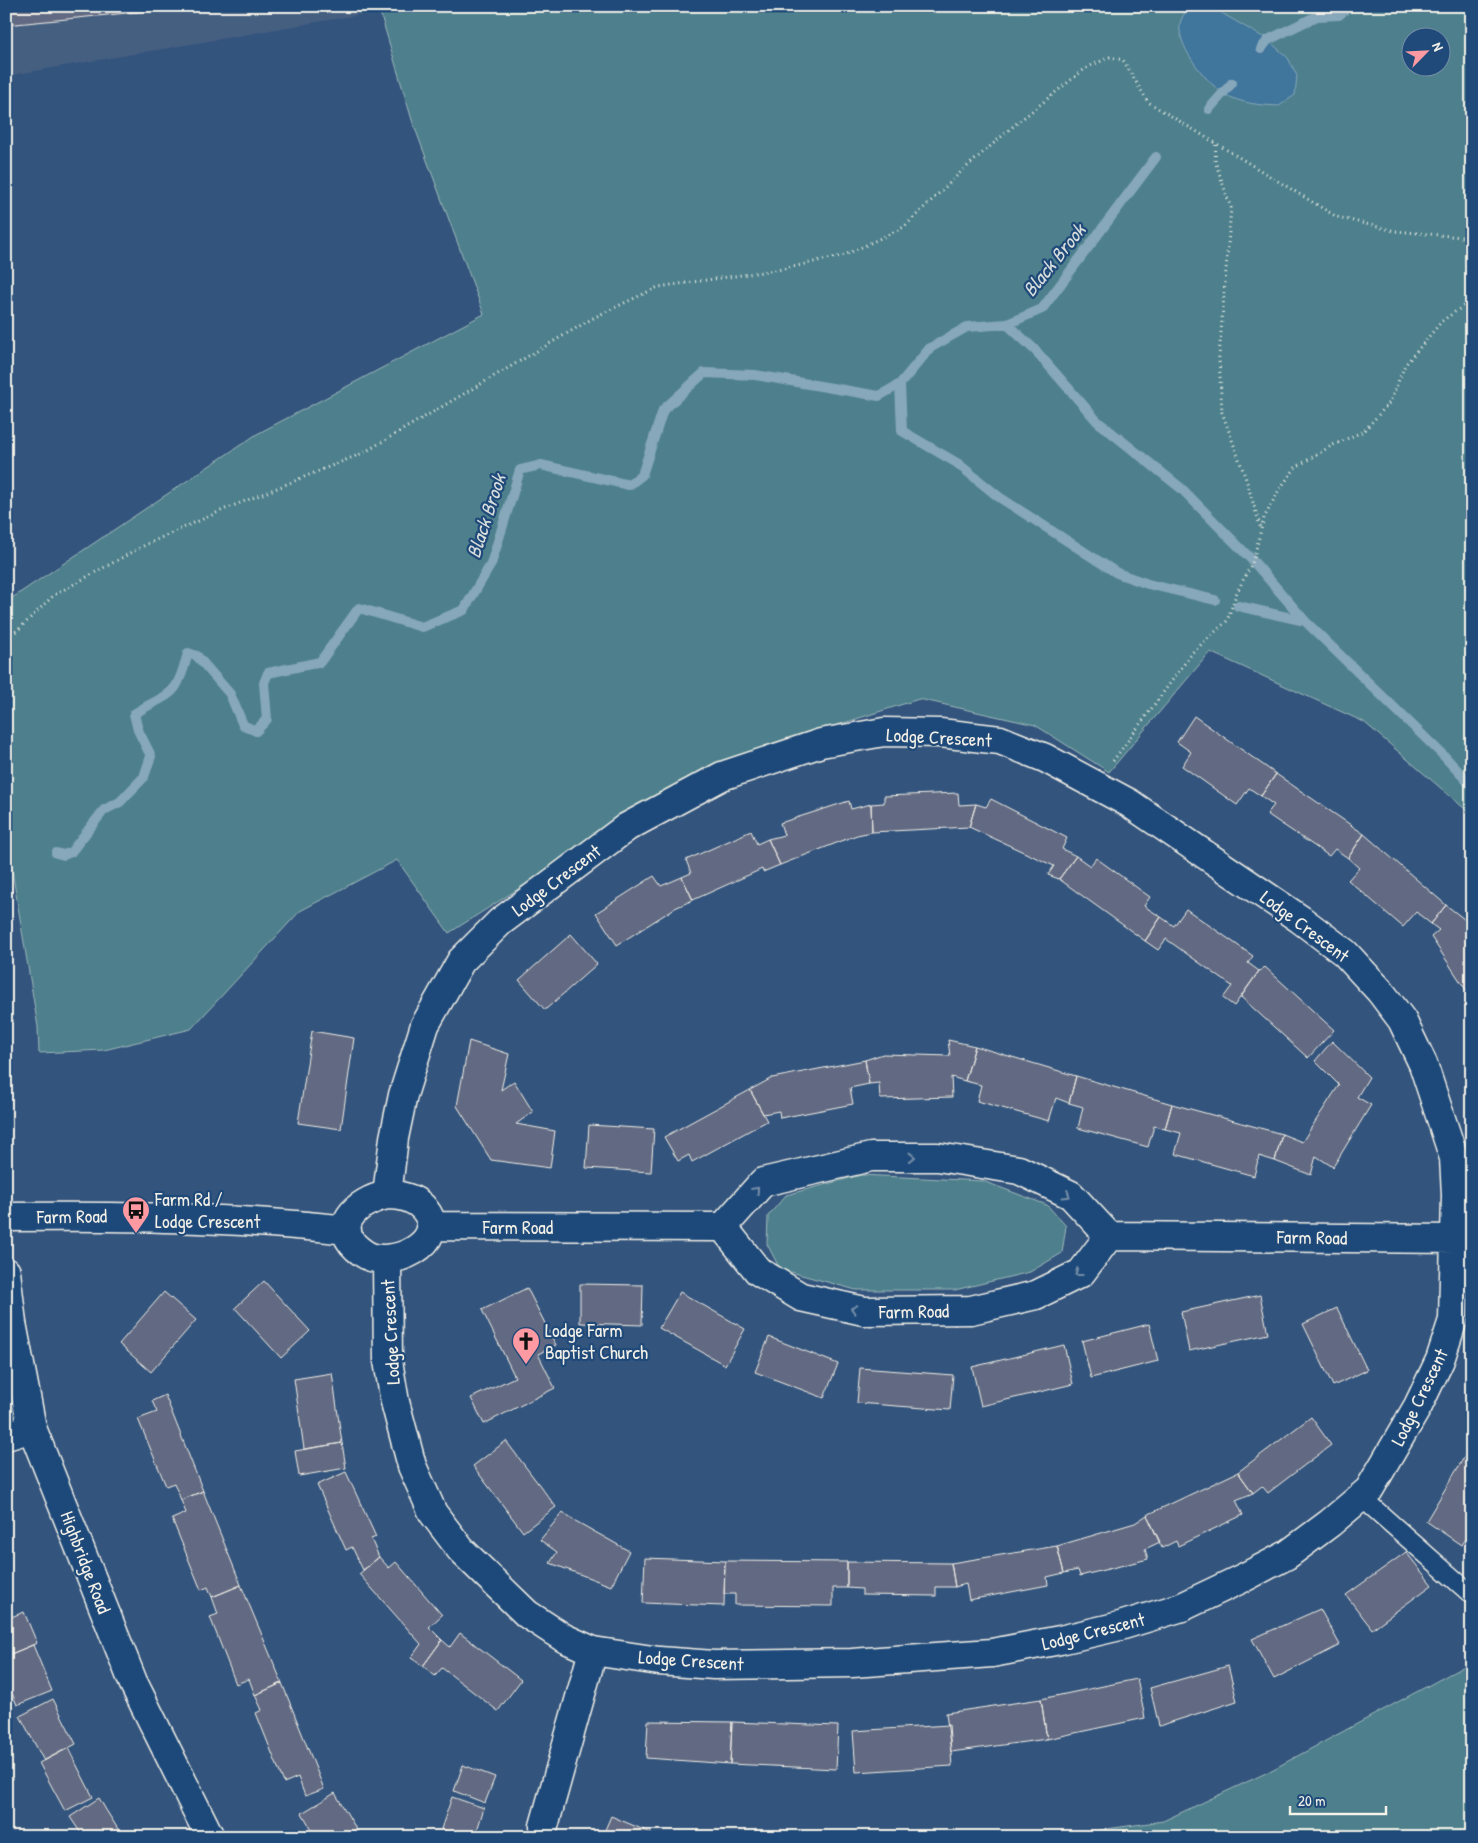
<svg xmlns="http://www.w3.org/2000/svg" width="1478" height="1843" font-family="'Patrick Hand',sans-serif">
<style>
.built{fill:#455e81}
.green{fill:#4d808c;stroke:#a0b8ba;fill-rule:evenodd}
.water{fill:#3f759c;stroke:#87a7ba}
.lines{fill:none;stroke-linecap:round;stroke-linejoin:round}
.stream{stroke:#87a7ba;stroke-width:10}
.building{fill:#626b83;stroke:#f4f1e8}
.lane-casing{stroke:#f4f1e8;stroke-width:21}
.street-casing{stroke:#f4f1e8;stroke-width:31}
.secondary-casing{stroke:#f4f1e8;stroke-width:31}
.path{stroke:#f4f1e8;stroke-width:3;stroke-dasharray:1 4;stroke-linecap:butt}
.lane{stroke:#1f4a7a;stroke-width:18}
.street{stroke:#1f4a7a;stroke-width:28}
.secondary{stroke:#1f4a7a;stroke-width:28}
.oneway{stroke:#748da6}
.labels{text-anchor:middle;stroke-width:4.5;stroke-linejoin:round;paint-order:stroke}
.street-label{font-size:19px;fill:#f4f1e8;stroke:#1f4a7a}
.poi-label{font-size:19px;fill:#f4f1e8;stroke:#1f4a7a;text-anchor:start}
.water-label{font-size:20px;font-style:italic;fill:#d9dedd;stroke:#1f4a7a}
</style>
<rect width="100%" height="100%" fill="#33547d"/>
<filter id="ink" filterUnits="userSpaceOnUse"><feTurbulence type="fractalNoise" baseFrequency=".02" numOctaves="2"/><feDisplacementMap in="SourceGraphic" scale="10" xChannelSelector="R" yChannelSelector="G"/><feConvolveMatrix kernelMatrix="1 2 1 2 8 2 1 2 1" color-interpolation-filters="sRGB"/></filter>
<g filter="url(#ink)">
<!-- built -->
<path class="built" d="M 6,6 L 410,6 L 6,76 Z"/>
<!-- green -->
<path class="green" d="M 411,6 L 1472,6 L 1472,815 L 1364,722 L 1210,652 L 1109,772 L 1035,725 L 919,699 L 712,765 L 449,933 L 397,860 L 300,911 L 191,1029 L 104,1050 L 39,1053 L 38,1027 L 6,834 L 6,602 L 257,434 L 484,314 L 412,120 L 380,12 ZM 1410,38 L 1440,38 L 1440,68 L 1410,68 Z
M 861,1175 L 983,1181 L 1047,1205 L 1066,1226 L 1062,1253 L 1030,1272 L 955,1290 L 856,1290 L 780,1269 L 767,1244 L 768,1216 L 786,1195 Z
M 1472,1662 L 1472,1837 L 1050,1837 L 1163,1821 L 1266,1773 Z"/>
<!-- water -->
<path class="water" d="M 1189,6 L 1213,8 L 1268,40 L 1288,58 L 1297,76 L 1295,95 L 1279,106 C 1260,105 1240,104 1223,93 C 1205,81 1173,42 1181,20 C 1183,15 1187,10 1189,6 Z"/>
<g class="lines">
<!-- stream -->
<path class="stream" d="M 1261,49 L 1268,40 L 1317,16 L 1339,15 L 1349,6
M 1209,109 L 1232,83
M 1007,324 L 1036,351 L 1097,421 L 1182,489 L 1253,561 L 1305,621 L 1445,757 L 1472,786
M 900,384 L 902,431 L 957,463 L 999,497 L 1117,573 L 1148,584 L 1215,600
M 1238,606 L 1305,621
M 56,853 L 64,855 L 71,852 L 104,810 L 120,802 L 144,777 L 151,756 L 138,730 L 134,714 C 172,690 175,701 188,653 L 197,656 L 230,694 L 243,725 L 256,731 L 267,719 L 264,683 L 268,673 L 320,662 L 359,608 L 422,627 L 464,610 L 491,564 L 520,470 L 541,465 L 629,485 L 642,475 L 663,410 L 704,373 L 755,375 L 879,396 L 900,384 L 930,348 L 967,327 L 1007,324 L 1042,309 L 1156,157"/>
</g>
<!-- building -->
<path class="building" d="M 6,6 L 198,6 L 6,25 Z
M 1194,716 L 1276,774 L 1261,796 L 1249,788 L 1237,805 L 1182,766 L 1191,752 L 1177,742 Z
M 1276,774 L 1364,834 L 1348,858 L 1335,849 L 1329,856 L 1267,814 L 1274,805 L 1261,796 Z
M 958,793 L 959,805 L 976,804 L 969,827 L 872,832 L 871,804 L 884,803 L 884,796 Z
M 991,799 L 1067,838 L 1062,849 L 1076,856 L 1059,879 L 1048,875 L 1054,866 L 969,827 L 976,804 L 986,807 Z
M 849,801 L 851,809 L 871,804 L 872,832 L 857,835 L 780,865 L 768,839 L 784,835 L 780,823 Z
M 751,831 L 757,844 L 768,839 L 780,865 L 763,872 L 762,869 L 693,900 L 682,877 L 691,873 L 686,860 Z
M 1364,834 L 1446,905 L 1431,924 L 1416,912 L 1403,927 L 1348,880 L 1359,868 L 1348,858 Z
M 1076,856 L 1090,866 L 1096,858 L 1150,897 L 1144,906 L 1161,917 L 1145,941 L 1059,879 Z
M 654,876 L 661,886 L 682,877 L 693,900 L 675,908 L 617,945 L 596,913 Z
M 1446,905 L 1464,919 L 1472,931 L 1472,995 L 1470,996 L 1431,937 L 1439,930 L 1431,924 Z
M 1186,909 L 1253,956 L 1248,963 L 1259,971 L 1234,1006 L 1223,998 L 1232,986 L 1166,939 L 1158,950 L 1145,941 L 1161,917 L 1174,926 Z
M 571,934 L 597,964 L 545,1010 L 519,980 Z
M 1265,967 L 1334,1030 L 1308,1058 L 1241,997 L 1259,971 Z
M 312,1031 L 354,1038 L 341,1129 L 298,1123 Z
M 948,1040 L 975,1046 L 965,1081 L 951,1077 L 952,1097 L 880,1099 L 879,1083 L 869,1084 L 865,1060 L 883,1054 L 950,1056 Z
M 469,1041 L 509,1054 L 501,1090 L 514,1081 L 533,1112 L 516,1124 L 555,1131 L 550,1168 L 491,1160 L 457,1106 Z
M 1332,1041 L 1369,1077 L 1357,1097 L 1371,1105 L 1333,1167 L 1316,1156 L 1311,1175 L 1275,1161 L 1282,1134 L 1302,1142 L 1339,1085 L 1315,1061 Z
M 975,1046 L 1076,1076 L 1069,1103 L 1056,1098 L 1049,1121 L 977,1101 L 981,1085 L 965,1081 Z
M 865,1060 L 869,1084 L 850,1088 L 853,1104 L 780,1118 L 779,1111 L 763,1114 L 750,1090 L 772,1078 Z
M 1076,1076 L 1172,1104 L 1165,1129 L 1154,1126 L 1148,1147 L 1078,1128 L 1083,1107 L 1069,1103 Z
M 750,1090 L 767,1121 L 692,1162 L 689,1155 L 678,1161 L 664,1137 Z
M 1172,1104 L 1282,1134 L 1275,1161 L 1259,1156 L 1254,1176 L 1175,1154 L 1181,1133 L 1165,1129 Z
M 589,1125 L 654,1129 L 651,1172 L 586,1168 Z
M 264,1281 L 310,1331 L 281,1358 L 235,1308 Z
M 580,1284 L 643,1285 L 642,1325 L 580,1323 Z
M 527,1288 L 556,1345 L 538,1354 L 555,1388 L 484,1424 L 471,1398 L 515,1377 L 482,1310 Z
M 164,1292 L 196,1320 L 151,1372 L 119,1344 Z
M 680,1292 L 745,1329 L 725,1365 L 659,1328 Z
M 1260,1295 L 1268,1334 L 1189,1351 L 1181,1312 Z
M 1337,1308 L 1367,1370 L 1333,1386 L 1303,1324 Z
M 1149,1324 L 1158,1361 L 1091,1378 L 1082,1341 Z
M 769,1337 L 838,1364 L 824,1398 L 755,1372 Z
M 1064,1345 L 1073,1384 L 981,1406 L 972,1367 Z
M 860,1368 L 953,1375 L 950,1410 L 857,1403 Z
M 332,1373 L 342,1443 L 304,1449 L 294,1379 Z
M 165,1395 L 203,1491 L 181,1500 L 174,1483 L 166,1486 L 138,1419 L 157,1412 L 152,1401 Z
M 1311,1417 L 1331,1445 L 1268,1493 L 1262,1486 L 1253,1493 L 1238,1472 Z
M 506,1441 L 556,1507 L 523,1532 L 473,1466 Z
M 342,1443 L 346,1468 L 299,1476 L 295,1451 Z
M 1472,1444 L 1472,1528 L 1461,1545 L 1426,1521 Z
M 346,1472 L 376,1537 L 371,1539 L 379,1557 L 363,1570 L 352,1547 L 346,1550 L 317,1485 Z
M 1238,1472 L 1253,1493 L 1236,1500 L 1243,1515 L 1178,1546 L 1176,1541 L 1162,1548 L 1147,1515 Z
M 203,1491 L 241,1585 L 212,1597 L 208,1587 L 201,1590 L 172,1519 L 186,1513 L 181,1500 Z
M 563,1512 L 570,1518 L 629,1551 L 611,1586 L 550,1563 L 557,1552 L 540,1540 Z
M 1147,1515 L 1160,1542 L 1145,1549 L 1148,1559 L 1080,1576 L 1078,1570 L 1064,1573 L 1057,1546 L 1135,1523 Z
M 1057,1546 L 1064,1573 L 1047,1577 L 1048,1585 L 969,1600 L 966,1584 L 955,1587 L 951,1563 Z
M 1406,1552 L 1432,1585 L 1372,1629 L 1346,1595 Z
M 379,1557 L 389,1568 L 396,1562 L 442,1615 L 429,1627 L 442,1640 L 423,1666 L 411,1658 L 421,1644 L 359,1574 Z
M 645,1558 L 725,1561 L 724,1606 L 643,1603 Z
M 725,1561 L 847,1562 L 847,1588 L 833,1588 L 833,1606 L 735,1605 L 735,1594 L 724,1594 Z
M 847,1562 L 951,1563 L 955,1587 L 936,1587 L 936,1596 L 862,1595 L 862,1589 L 847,1588 Z
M 241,1585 L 282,1683 L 255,1695 L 249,1679 L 236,1684 L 210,1617 L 218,1614 L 212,1597 Z
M 1320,1609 L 1340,1645 L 1274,1679 L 1252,1639 Z
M 24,1612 L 37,1643 L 6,1656 L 6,1619 Z
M 460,1633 L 521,1680 L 498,1711 L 442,1668 L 435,1676 L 423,1666 L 442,1640 L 450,1647 Z
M 33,1645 L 52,1691 L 17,1705 L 6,1679 L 6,1656 Z
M 1228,1666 L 1237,1701 L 1159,1726 L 1150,1688 Z
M 1137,1679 L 1145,1718 L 1047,1739 L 1041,1699 Z
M 282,1683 L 324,1789 L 305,1796 L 298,1777 L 284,1783 L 256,1713 L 262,1710 L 255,1695 Z
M 53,1699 L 76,1744 L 44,1761 L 20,1716 Z
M 1041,1699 L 1047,1739 L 951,1752 L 946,1713 Z
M 648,1721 L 732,1722 L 730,1764 L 646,1758 Z
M 732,1722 L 838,1726 L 836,1769 L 730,1764 Z
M 949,1725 L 952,1766 L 856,1772 L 853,1731 Z
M 68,1748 L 93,1797 L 65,1811 L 39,1763 Z
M 463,1765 L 495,1777 L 485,1803 L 454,1791 Z
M 335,1793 L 361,1837 L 316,1837 L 302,1813 Z
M 452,1797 L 484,1808 L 475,1837 L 464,1837 L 441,1829 Z
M 99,1798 L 106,1810 L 123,1837 L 83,1837 L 78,1829 L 70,1817 Z
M 611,1816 L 651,1833 L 650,1837 L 602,1837 Z"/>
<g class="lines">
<!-- lane casing -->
<g class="lane-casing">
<path id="lane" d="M 1361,1497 L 1472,1595"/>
</g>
<!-- street casing -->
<g class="street-casing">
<path id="street" d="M 387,1195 L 394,1138 L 403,1095 L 425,1025 L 461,961 L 500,922 L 627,827 L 722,776 L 821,743 L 884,732 L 940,733 L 1000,740 L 1045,758 L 1129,803 L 1300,919 L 1345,953 L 1380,991 L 1402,1020 L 1423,1064 L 1454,1158 L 1456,1195 L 1453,1320 L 1440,1360 L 1418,1406 L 1369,1490 L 1330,1523 L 1287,1555 L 1245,1577 L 1182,1607 L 1120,1626 L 1060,1640 L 992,1653 L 852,1663 L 714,1665 L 659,1661 L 593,1651 L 564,1638 L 527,1614 L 461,1550 L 433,1513 L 412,1466 L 395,1402 L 388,1361 L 387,1260
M 387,1195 C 401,1195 416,1198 425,1210 C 451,1242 389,1272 363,1253 C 327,1228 356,1201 387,1195 Z
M 6,1217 C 120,1216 233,1217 347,1230
M 432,1226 L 723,1227 L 763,1182 L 871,1157 L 938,1157 L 1019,1170 L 1071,1195 L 1109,1236 L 1455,1239
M 723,1227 L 758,1271 L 801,1297 L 864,1311 L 971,1310 L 1036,1295 L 1081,1273 L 1109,1236
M 6,1436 L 32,1428
M 544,1826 L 593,1651"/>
</g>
<!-- secondary casing -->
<g class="secondary-casing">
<path id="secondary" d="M 6,1272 L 12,1323 L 32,1428 L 133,1682 L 210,1837"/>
</g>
<!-- path -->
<path class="path" d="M 1216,145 L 1215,161 L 1231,208 L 1219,357 L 1222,412 L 1245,476 L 1261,529
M 6,635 L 17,631 L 54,595 L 147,544 L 223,510 L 363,453 L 595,317 L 658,287 L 783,269 L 845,255 L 904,227 L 962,171 L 1017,123 L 1086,68 L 1110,57 L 1123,60 L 1148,102 L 1337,217 L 1395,231 L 1472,238
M 1113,761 L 1193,652 L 1227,621 L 1237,592 L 1253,561 L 1264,518 L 1279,490 L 1296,467 L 1331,446 L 1364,431 L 1390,402 L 1405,365 L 1442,321 L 1472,300"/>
<!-- lane -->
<use href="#lane" class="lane"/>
<!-- street -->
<use href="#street" class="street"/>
<!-- secondary -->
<use href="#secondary" class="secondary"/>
</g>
<!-- one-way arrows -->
<defs><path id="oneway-chevron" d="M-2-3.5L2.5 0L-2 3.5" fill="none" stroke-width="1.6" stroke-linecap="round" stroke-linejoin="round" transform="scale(1.25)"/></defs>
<g class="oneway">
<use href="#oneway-chevron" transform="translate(912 1157)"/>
<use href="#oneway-chevron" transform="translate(756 1190) rotate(-48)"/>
<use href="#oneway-chevron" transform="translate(1067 1195) rotate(32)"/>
<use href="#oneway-chevron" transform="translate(1078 1273) rotate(143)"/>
<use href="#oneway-chevron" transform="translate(854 1309) rotate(-168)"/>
</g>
</g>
<!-- icons -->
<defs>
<g id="bus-pin" transform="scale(1.4375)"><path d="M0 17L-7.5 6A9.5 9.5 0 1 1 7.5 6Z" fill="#ff9aa2" stroke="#1f4a7a"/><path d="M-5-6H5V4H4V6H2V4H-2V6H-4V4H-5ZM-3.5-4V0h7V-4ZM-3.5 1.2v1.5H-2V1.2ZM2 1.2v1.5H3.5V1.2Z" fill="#111"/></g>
<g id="church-pin" transform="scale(1.4375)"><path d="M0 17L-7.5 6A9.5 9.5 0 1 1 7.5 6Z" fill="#ff9aa2" stroke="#1f4a7a"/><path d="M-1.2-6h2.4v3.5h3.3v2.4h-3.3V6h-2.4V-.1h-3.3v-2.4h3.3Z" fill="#111"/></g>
</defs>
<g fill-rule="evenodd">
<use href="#bus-pin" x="136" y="1210"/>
<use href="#church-pin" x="526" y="1341"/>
</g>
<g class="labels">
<!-- street labels -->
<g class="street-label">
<text transform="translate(939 737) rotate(3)" y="7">Lodge Crescent</text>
<text transform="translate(556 880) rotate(-37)" y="7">Lodge Crescent</text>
<text transform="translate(1305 926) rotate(37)" y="7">Lodge Crescent</text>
<text transform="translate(72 1216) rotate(-1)" y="7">Farm Road</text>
<text x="518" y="1234">Farm Road</text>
<text transform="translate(1312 1237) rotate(1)" y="7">Farm Road</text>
<text transform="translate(914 1311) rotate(-1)" y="7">Farm Road</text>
<text transform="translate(390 1332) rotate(-93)" y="7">Lodge Crescent</text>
<text transform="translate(1419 1397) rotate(-64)" y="7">Lodge Crescent</text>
<text transform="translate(86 1562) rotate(69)" y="7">Highbridge Road</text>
<text transform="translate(1093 1631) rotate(-14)" y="7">Lodge Crescent</text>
<text transform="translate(691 1660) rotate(4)" y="7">Lodge Crescent</text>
</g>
<!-- poi labels -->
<g class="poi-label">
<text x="155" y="1206">Farm Rd /<tspan x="155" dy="22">Lodge Crescent</tspan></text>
<text x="545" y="1337">Lodge Farm<tspan x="545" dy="22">Baptist Church</tspan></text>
</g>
<!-- water labels -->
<g class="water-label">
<text transform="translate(1054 260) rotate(-51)" y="7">Black Brook</text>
<text transform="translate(486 516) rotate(-72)" y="7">Black Brook</text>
</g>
</g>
<!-- margin -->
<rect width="1478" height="1843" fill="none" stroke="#1f4a7a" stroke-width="25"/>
<rect x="12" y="12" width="1453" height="1818" fill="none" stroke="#f4f1e8" stroke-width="2" filter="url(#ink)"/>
<!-- north arrow -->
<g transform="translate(1426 52) rotate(66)"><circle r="24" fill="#1f4a7a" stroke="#748da6"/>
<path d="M0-4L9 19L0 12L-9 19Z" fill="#ff9aa2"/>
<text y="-8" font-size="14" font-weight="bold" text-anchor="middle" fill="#f4f1e8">N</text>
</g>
<!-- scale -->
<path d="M1290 1806v8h96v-8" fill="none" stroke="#f4f1e8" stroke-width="2.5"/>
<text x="1298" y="1806" font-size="15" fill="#f4f1e8" stroke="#1f4a7a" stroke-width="4" paint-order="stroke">20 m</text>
</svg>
